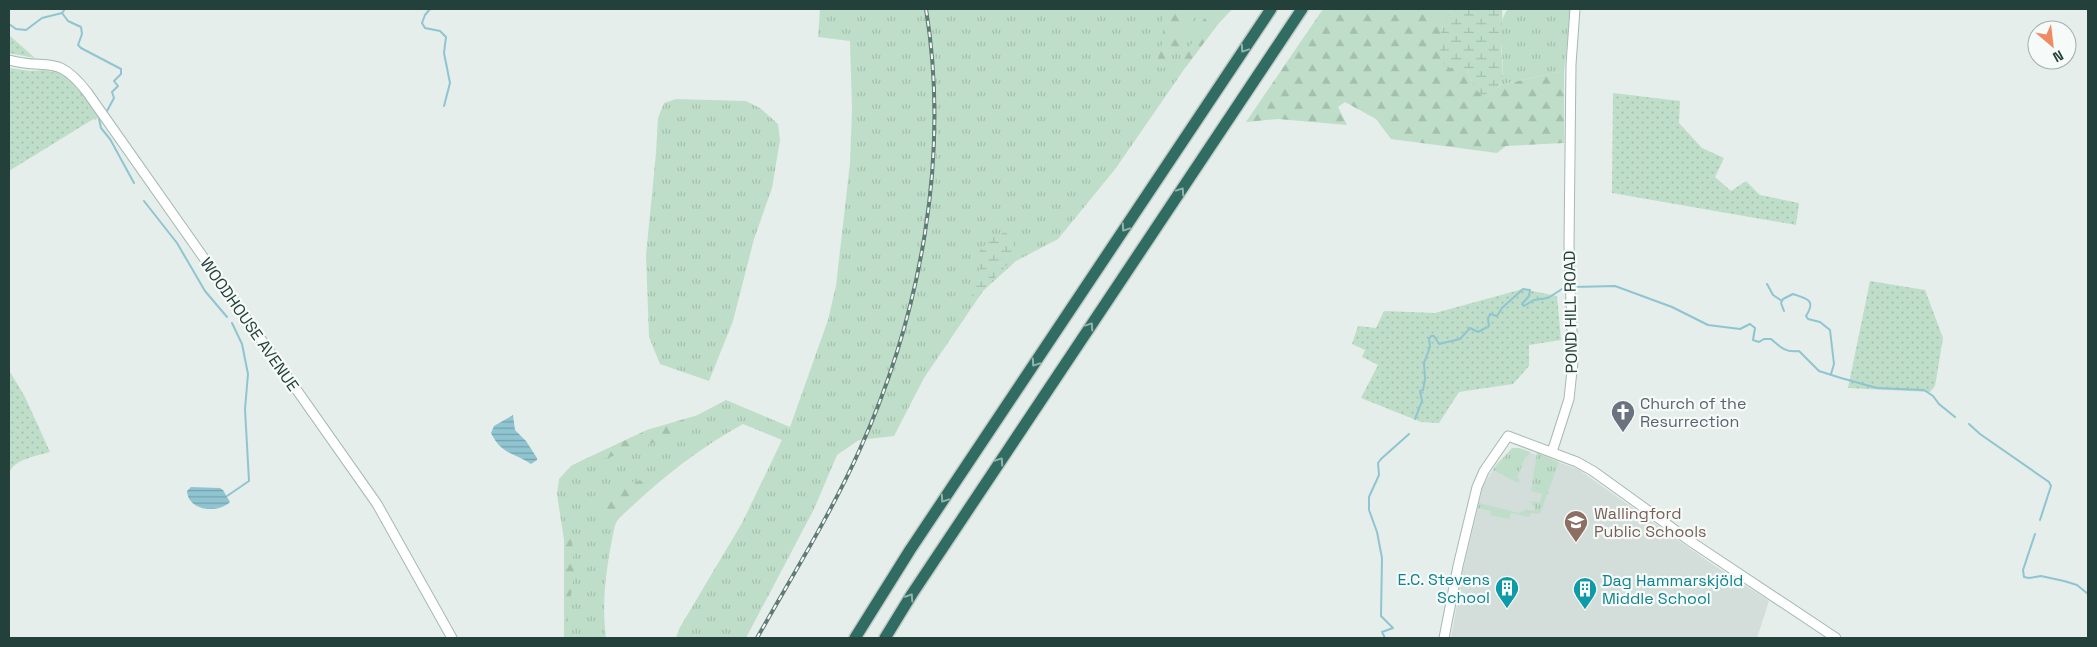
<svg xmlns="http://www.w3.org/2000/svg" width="2097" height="647" font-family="'Space Grotesk',sans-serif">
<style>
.built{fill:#d3deda}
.grass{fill:url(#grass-tufts)}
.forest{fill:url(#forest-firs)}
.wetland{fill:url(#wetland-marsh)}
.park{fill:url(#park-dots)}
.water{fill:url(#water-rules)}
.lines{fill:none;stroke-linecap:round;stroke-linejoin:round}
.stream{stroke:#8fc4d1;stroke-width:2}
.secondary-casing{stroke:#a4bab3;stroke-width:11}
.highway-casing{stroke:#c2cac8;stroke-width:14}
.secondary{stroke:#fff;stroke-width:9}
.highway{stroke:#306c62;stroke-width:11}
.rail-casing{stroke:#5f7b75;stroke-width:4}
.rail{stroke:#f6faf8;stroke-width:2;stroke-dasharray:5.5;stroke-linecap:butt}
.oneway{stroke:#93b3ad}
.labels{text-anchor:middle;stroke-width:4.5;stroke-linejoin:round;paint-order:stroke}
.street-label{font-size:16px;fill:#24403a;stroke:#f6faf8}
.worship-label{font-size:16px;fill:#5b616d;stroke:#f6faf8;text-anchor:start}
.education-label{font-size:16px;fill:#785e54;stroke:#f6faf8;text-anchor:start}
.culture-label{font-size:16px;fill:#0d838f;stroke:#f6faf8;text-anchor:end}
</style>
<defs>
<pattern id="grass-tufts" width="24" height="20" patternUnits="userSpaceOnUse" patternTransform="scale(1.25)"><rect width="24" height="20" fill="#bfdec9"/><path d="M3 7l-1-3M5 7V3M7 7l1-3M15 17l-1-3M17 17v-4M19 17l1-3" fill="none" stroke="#a4c0ad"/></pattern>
<pattern id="forest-firs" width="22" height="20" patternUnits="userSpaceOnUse" patternTransform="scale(1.25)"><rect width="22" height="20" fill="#bfdec9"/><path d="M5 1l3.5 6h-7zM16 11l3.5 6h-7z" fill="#a4c0ad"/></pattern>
<pattern id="wetland-marsh" width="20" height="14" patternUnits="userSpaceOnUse" patternTransform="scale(1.25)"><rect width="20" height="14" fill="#bfdec9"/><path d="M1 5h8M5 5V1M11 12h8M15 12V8" fill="none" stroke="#a4c0ad"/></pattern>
<pattern id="park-dots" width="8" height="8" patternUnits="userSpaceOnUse" patternTransform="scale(1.25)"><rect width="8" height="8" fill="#bfdec9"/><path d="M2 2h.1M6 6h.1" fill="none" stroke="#a4c0ad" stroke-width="1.8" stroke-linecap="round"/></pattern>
<pattern id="water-rules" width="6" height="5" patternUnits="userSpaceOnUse" patternTransform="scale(1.25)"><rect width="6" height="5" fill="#8fc4d1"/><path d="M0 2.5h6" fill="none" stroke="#75a1ab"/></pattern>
</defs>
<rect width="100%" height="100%" fill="#e5eeea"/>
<!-- built -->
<path class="built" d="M 1517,448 L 1578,469 L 1709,562 L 1769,601 L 1757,638 L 1451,638 L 1463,570 L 1483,486 L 1497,463 L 1512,449 Z"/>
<!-- grass -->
<path class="grass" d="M 820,9 L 1232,9 L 1218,24 L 1185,68 L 1116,168 L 1058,239 L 1016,261 L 983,291 L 924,378 L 894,436 L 859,440 L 837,455 L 814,509 L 746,638 L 676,638 L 679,629 L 742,523 L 782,440 L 743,424 C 697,449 656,483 618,519 L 615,525 C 607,563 601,599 606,638 L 564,638 L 564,540 L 557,494 L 559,479 L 571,466 L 581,461 L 647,430 L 692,418 L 726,400 L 790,427 L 828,320 L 836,286 L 850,163 L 852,110 L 850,41 L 818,37 Z
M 1508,9 L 1571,9 L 1564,71 L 1500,85 C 1501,79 1503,74 1503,69 C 1503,49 1495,25 1508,9 Z
M 50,68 C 75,75 86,96 100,117 L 95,120 L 90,117 L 54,76 Z
M 676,99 L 746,101 L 760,108 L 778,124 L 780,140 L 772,188 L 754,239 L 733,321 L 709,381 L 660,364 L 649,337 L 646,255 L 656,153 L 658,118 L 664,103 Z
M 1512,448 L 1519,448 L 1531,452 L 1525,458 L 1517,478 L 1520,480 L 1518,483 L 1493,470 Z
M 1537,453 L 1559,462 L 1540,514 L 1531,513 L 1529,517 L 1511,513 L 1509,519 L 1490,515 L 1491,511 L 1478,508 L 1479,503 L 1519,513 L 1521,511 L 1524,512 L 1525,509 L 1534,511 L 1535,506 L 1532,505 L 1532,503 L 1529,501 L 1540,502 L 1542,494 L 1531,491 Z"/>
<!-- forest -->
<path class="forest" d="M 1163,9 L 1201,9 L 1180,37 L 1180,47 L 1173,50 L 1163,70 L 1157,62 L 1163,40 Z
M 1212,9 L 1232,9 L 1218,24 L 1185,68 L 1177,65 L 1196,37 L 1200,24 Z
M 1323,9 L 1451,9 L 1448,20 L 1442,28 L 1458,68 L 1467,68 L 1471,81 L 1492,94 L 1500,85 L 1564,71 L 1564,143 L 1506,146 L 1497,153 L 1391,139 L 1376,119 L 1345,102 L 1338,107 L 1347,125 L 1278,119 L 1246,122 Z
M 698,415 L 688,428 L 658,441 L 618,455 L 571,466 L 647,430 Z
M 655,480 L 656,484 L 618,519 L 598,505 L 598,501 L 631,482 Z
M 569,536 L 572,539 L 574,574 L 568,616 L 567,638 L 564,638 L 564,540 Z"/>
<!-- wetland -->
<path class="wetland" d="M 1451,9 L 1502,9 C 1503,21 1501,32 1501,44 C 1501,60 1508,81 1493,93 C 1490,95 1486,97 1482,95 C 1473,89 1470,78 1467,68 L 1449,68 L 1445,66 C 1440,55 1437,38 1443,27 C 1446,20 1449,16 1451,9 Z
M 1005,232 C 1012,237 1016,249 1015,257 L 982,291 L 971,306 C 968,297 974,292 977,284 C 980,274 981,261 979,252 L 991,238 Z"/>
<!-- park -->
<path class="park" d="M 9,35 L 35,58 L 9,53 Z
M 9,68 L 31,71 L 46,70 L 69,78 L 95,118 L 9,171 Z
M 1613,93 L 1680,101 L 1679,123 L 1702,148 L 1724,158 L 1715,177 L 1731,191 L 1746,181 L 1760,195 L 1799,203 L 1796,225 L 1612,193 Z
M 1870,281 L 1925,290 L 1943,338 L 1935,386 L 1930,392 L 1848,388 Z
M 1523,289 L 1557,296 L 1561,340 L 1529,345 L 1529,366 L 1513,384 L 1459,392 L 1439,423 L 1421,422 L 1361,398 L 1378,365 L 1362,357 L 1365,350 L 1352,344 L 1358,326 L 1376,328 L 1384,311 L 1435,313 Z
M 9,370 L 25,397 L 50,452 C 37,456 14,459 9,473 Z"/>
<!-- water -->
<path class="water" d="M 513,415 L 515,430 L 526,441 L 537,458 L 537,460 L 531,464 C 513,452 502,455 491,433 L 494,426 Z
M 191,487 L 220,488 L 223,490 L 230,502 C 218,514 188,511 187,491 Z"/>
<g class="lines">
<!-- stream -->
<path class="stream" d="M 430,9 L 425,15 L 422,23 L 425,28 L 440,31 L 446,37 L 444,53 L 450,83 L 444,106
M 62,13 L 68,21 L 81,27 L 82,34 L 78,45 L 81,48 L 121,69 L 121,74 L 114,81 L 118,86 L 112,92 L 114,98 L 107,111
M 9,24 L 16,29 L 26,30 L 42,18 L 62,13 L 65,9
M 99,119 L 101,128 L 110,139 L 134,183
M 9,163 L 9,167
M 144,201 L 177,243 L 205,291 L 227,317
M 1767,284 L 1773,295 L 1782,301
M 1573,287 L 1615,286 L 1672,307 L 1708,325 L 1740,329 L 1750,324 L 1755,328 L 1753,340 L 1759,342 L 1764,339 L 1771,339 C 1780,347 1786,353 1799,351 L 1819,371 L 1841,378 L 1877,388 L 1924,390 L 1933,396 L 1939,404 L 1955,417
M 1784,311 L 1781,303 L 1783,299 L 1793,294 C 1808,299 1816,300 1806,316 L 1808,319 L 1820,322 L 1830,330 L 1834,364 L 1831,374
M 1415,419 L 1422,401 L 1420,391 L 1423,390 L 1425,379 L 1424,363 L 1430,347 L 1429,339 L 1431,336 L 1434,336 L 1439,344 L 1460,339 L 1470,328 L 1478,332 L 1489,326 L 1488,319 L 1490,314 L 1497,316 L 1502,308 L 1523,289 L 1530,290 L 1529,296 L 1522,304 L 1524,306 L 1534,300 L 1548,298 L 1562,289 L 1569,287
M 1969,424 L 1980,434 L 2049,482 L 2051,486 L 2040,520
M 227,496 L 249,481 L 245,409 L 248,374 L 242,344 L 232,323
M 2035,534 L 2023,570 L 2024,577 L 2029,578 L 2041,576 L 2064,581 L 2077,585 L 2088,594
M 1385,638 L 1382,632 L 1393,628 L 1381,616 L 1382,558 L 1377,532 L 1369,510 L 1369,497 L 1379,475 L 1378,463 L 1381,459 L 1409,434"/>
<!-- secondary casing -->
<g class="secondary-casing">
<path id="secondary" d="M 9,60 C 48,71 56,52 87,92 L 377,504 L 452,638
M 1552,452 L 1569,399 L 1573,361 L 1569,245 L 1571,64 L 1575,9
M 1444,638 L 1458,566 L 1477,487 L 1484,471 L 1508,436 L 1577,462 L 1593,471 L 1693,543 L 1836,638"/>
</g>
<!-- highway casing -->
<g class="highway-casing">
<path id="highway" d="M 855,638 L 910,550 L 1271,9
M 885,638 L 912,594 L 1302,9"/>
</g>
<!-- secondary -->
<use href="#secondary" class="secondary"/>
<!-- highway -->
<use href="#highway" class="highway"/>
<!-- rail casing -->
<g class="rail-casing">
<path id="rail" d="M 757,638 C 792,576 831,514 860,449 C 921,314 950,156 926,9"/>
</g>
<!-- rail -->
<use href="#rail" class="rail"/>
</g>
<!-- one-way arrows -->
<defs><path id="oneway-chevron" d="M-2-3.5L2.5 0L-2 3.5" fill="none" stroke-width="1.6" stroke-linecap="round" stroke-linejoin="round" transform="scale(1.25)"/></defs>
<g class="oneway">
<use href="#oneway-chevron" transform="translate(1244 49) rotate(124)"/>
<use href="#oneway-chevron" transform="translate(1181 191) rotate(-56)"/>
<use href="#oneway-chevron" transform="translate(1125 228) rotate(124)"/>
<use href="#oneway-chevron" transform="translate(1090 326) rotate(-56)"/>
<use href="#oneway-chevron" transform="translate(1035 363) rotate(124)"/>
<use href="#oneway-chevron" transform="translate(1000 461) rotate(-56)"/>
<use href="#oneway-chevron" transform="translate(944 499) rotate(124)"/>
<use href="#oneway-chevron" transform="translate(910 597) rotate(-57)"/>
</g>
<!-- icons -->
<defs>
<g id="church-pin" transform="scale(1.25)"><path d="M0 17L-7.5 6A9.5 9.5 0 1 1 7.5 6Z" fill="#6b7280" stroke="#f6faf8"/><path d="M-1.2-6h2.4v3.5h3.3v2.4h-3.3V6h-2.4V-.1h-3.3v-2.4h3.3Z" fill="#fff"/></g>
<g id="school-pin" transform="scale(1.25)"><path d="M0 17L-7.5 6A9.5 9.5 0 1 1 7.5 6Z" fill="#8d6e63" stroke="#f6faf8"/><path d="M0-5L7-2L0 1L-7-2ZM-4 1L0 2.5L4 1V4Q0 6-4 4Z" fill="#fff"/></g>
<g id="building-pin" transform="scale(1.25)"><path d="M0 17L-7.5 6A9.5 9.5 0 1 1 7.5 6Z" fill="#0f9aa8" stroke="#f6faf8"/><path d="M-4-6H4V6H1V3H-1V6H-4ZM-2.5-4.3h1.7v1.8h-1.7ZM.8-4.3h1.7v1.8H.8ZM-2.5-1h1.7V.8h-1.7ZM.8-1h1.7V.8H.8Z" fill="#fff"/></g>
</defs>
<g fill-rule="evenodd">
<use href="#church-pin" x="1623" y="412"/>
<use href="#school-pin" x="1576" y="522"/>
<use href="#building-pin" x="1507" y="588"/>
<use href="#building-pin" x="1585" y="589"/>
</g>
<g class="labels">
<!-- street labels -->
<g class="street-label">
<text transform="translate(1570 312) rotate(-91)" y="6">POND HILL ROAD</text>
<text transform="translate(250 324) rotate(55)" y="6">WOODHOUSE AVENUE</text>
</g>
<!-- worship labels -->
<g class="worship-label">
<text x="1640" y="409">Church of the<tspan x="1640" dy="18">Resurrection</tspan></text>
</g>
<!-- education labels -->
<g class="education-label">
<text x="1594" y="519">Wallingford<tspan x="1594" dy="18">Public Schools</tspan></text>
</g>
<!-- culture labels -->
<g class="culture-label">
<text x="1490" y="585">E.C. Stevens<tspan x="1490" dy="18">School</tspan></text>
<text x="1602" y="586" text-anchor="start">Dag Hammarskjöld<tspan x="1602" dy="18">Middle School</tspan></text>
</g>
</g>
<!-- border -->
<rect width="2097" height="647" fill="none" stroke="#24403a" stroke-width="20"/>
<!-- north arrow -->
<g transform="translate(2052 45) rotate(152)"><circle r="24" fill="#f6faf8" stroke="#a2b0ac"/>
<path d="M0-4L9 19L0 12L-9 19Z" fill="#ef8b62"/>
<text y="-8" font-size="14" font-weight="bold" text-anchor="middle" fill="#24403a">N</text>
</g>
</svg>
